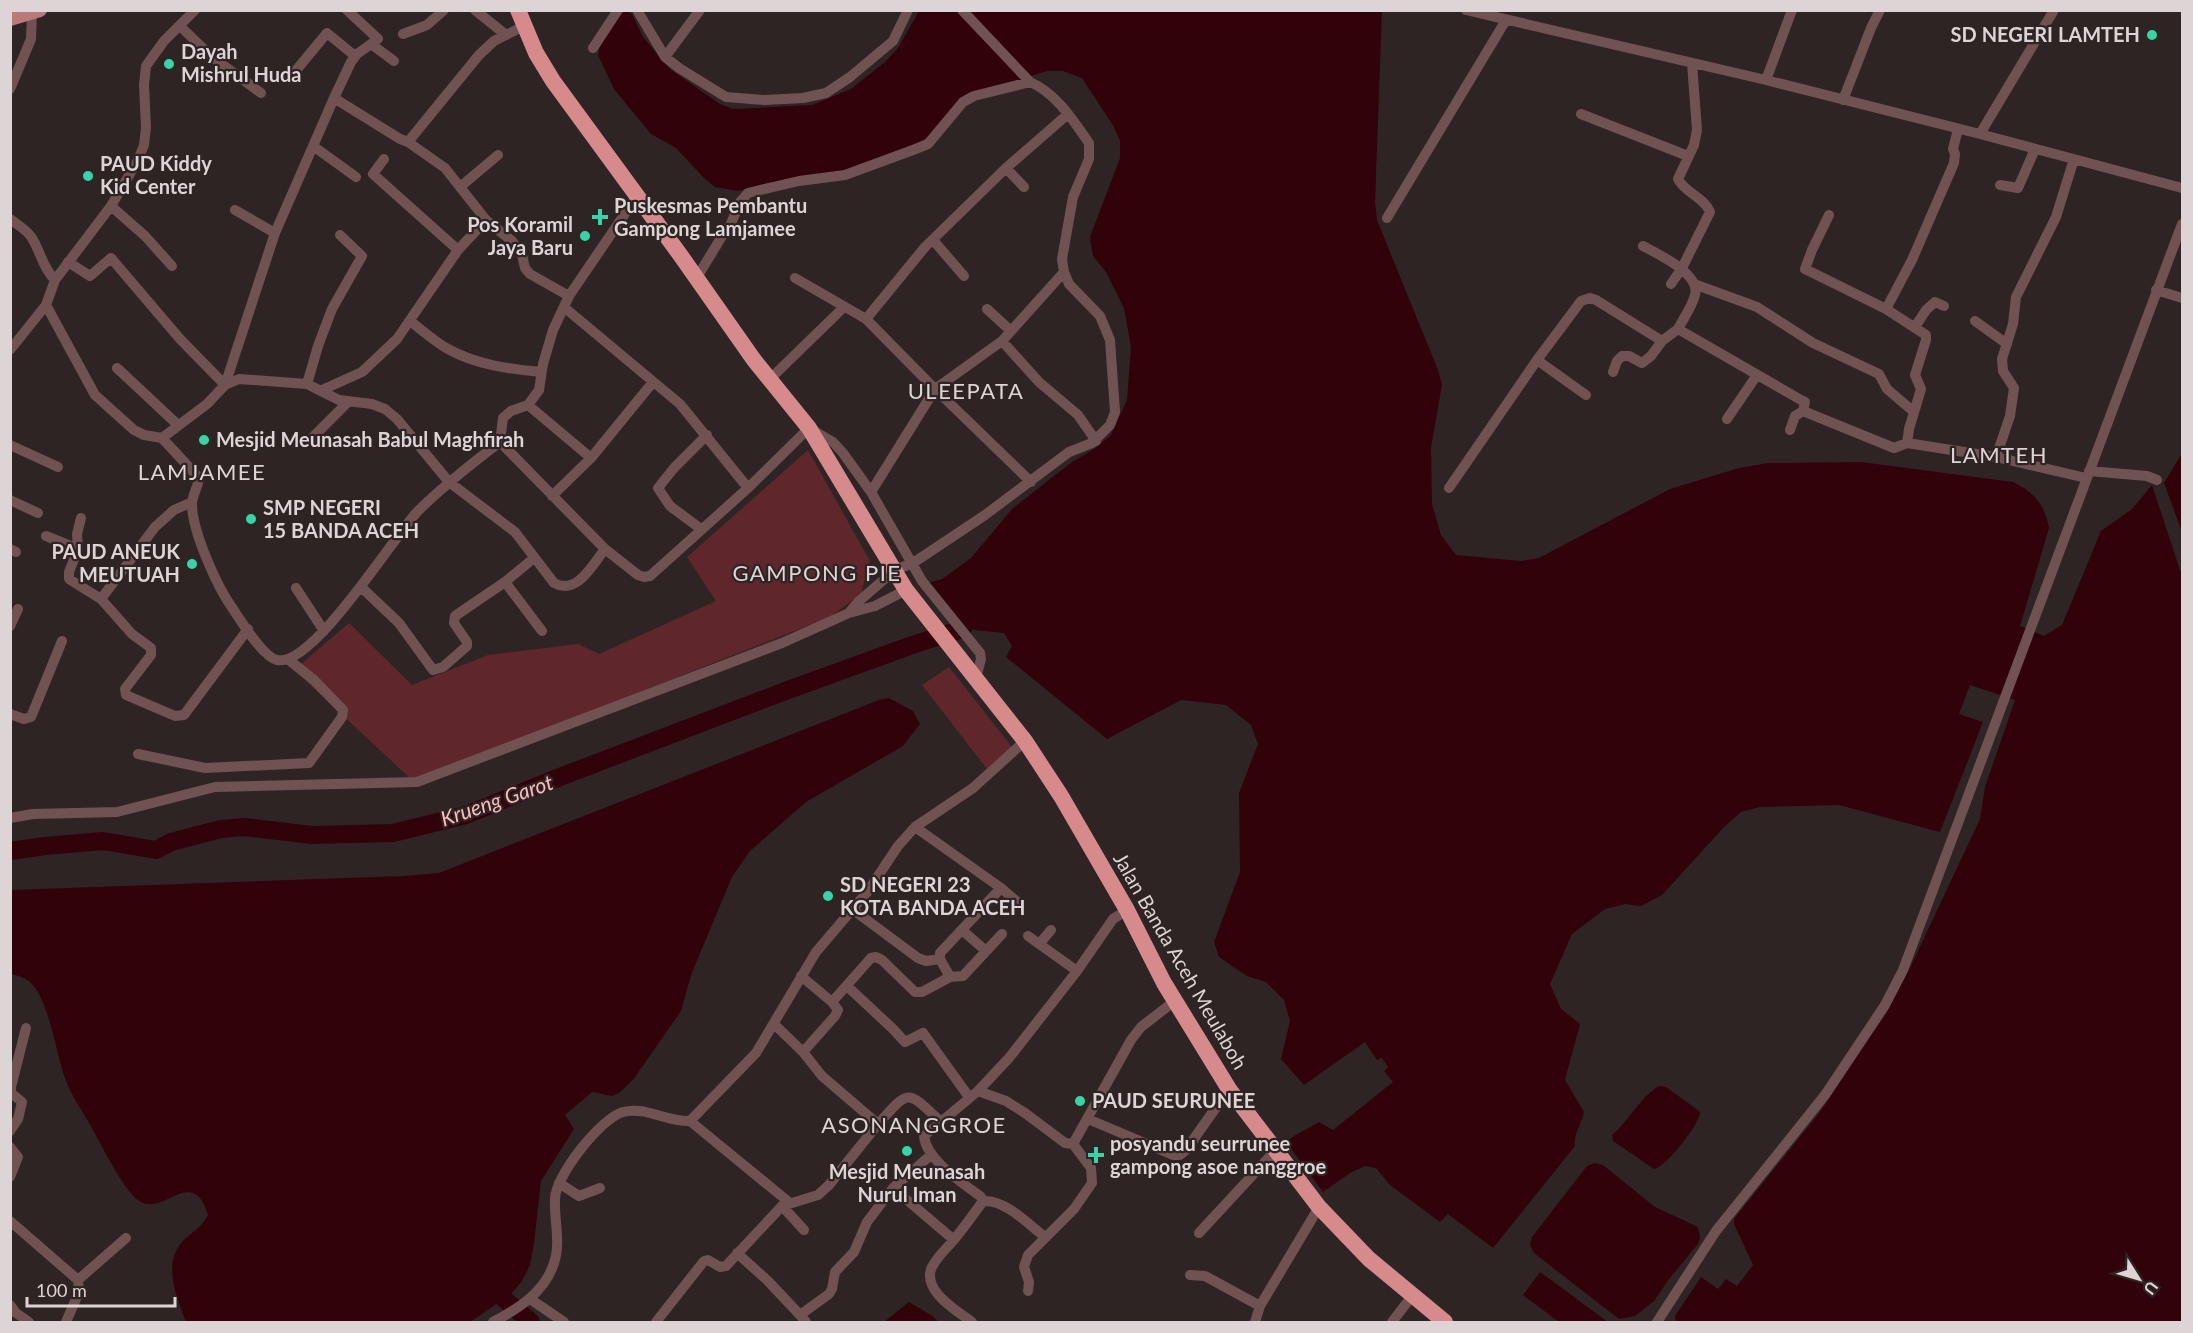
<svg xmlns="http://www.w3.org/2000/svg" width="2193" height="1333" font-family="Lato,sans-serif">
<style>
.green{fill:#5f262b}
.water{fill:#310209}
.pier{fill:#2f2424}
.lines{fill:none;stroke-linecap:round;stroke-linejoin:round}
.river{stroke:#310209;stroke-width:18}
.minor{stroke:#715252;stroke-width:10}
.major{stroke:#ba7a7c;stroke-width:14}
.highway{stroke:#d78a8c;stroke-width:16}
.poi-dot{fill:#39d4a5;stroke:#2f2424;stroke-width:2}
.labels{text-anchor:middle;stroke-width:4.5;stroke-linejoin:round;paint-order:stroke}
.poi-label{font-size:20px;font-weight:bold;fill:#ddd5d5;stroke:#2f2424;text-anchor:start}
.street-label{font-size:20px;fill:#ddd5d5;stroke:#2f2424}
.water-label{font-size:21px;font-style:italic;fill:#fcbcbd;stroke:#2f2424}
.quarter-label{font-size:22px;letter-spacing:1.5px;fill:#ddd5d5;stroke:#2f2424}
</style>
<rect width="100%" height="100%" fill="#2f2424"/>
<!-- green -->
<path class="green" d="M 808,450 L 870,561 L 861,594 L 830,617 L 413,781 L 294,670 L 349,623 L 412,685 L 488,655 L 578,644 L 599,654 L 716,601 L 687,557 Z
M 949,667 L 1012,747 L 987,769 L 922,685 Z"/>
<!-- water -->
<path class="water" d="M 627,11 L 632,14 L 643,37 L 670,69 L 720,104 L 733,109 L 812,105 L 851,89 L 885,62 L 898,48 L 919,11 L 1382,11 L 1375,202 L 1377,220 L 1438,370 L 1442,385 L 1431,447 L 1432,504 L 1441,535 L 1456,555 L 1521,561 L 1539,558 L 1670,489 L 1739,468 L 1768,463 L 1861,462 L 2013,482 C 2034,492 2045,505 2049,528 L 2020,626 L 2044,636 L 2062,625 L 2101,531 L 2132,509 L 2152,485 L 2164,483 L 2182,453 L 2182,1322 L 1676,1322 L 1675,1316 L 1701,1277 L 1718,1289 L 1726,1279 L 1737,1286 L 1753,1265 L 1734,1224 L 1734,1219 L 1820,1112 L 1887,1012 L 1910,968 L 1980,819 L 1985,787 L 2015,700 L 1970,685 L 1959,714 L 1983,722 L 1940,832 L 1839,805 L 1760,807 L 1741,812 L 1725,826 L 1662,895 L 1641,906 L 1625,904 L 1605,909 L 1572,934 L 1550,984 L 1561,1009 L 1580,1024 L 1565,1080 L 1584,1112 C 1582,1123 1573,1135 1575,1146 L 1493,1248 L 1448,1214 L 1440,1222 L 1390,1185 L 1376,1168 L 1365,1166 L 1350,1173 L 1323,1192 L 1286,1142 L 1294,1136 L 1319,1122 L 1333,1130 L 1393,1082 L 1384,1071 L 1388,1067 L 1382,1058 L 1377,1060 L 1365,1042 L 1304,1085 L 1281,1059 L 1290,1021 L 1284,1000 L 1266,982 L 1247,976 L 1219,957 L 1214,942 L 1240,872 L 1239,793 L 1258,744 L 1251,725 L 1226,705 L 1181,700 L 1107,739 L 1006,657 L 1012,646 L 1004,633 L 963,629 L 927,583 L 942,579 L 971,558 L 1012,509 L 1072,462 L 1096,448 L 1111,435 L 1127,400 L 1131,347 L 1124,308 L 1106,272 L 1093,256 L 1090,237 L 1120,158 L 1120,141 L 1114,127 L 1082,78 L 1063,71 L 1047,71 L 974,95 L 929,136 L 916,144 L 835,175 L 767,183 L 738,191 L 715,187 L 704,178 L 676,148 L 651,134 L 614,89 L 605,70 L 598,55 L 600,45 L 620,14 Z
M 889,698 L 913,711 L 920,724 L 903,746 L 806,802 L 750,851 L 732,877 L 691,975 L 681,1011 L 633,1080 L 619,1093 L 612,1096 L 592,1092 L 565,1115 L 574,1129 L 541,1181 L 534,1243 L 530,1265 L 522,1281 L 511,1294 L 470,1322 L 186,1322 C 177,1297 162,1265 182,1242 C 193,1230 199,1231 208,1215 C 193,1165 165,1215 141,1202 C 126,1195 102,1146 93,1130 C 84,1113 71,1096 65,1078 C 57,1056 48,998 31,983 C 26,978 17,975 11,974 L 11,890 L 403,876 L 439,873 L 879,700 Z
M 1659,1086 L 1666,1087 L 1695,1108 L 1700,1112 C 1700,1124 1666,1167 1654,1169 L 1613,1141 L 1612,1135 C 1629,1121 1640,1097 1659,1086 Z
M 1595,1163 L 1603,1165 L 1655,1207 L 1698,1227 L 1700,1238 L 1698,1244 L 1669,1279 L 1654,1301 L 1635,1316 L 1619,1319 L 1534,1253 L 1530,1245 L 1532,1237 L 1587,1166 Z
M 1540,1272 L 1608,1322 L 1559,1322 L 1523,1295 Z
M 909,1302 L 934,1317 L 938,1322 L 884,1322 Z"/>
<!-- pier -->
<path class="pier" d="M 2164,483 L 2182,532 L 2182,576 L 2152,485 Z"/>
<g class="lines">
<!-- river -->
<path class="river" d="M 10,851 L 45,846 L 103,841 L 156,850 L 171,842 L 221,829 L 245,827 L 312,835 L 393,833 L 466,815 L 552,780 L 788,690 L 915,644 L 963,629
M 503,1298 L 531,1322"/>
<!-- minor -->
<path class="minor" d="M 475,10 L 506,35
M 637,10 L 665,57 L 679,68 L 726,97 L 765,100 L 803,98 L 826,93 L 850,77 L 893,41 L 908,10
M 962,10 L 1030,82
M 1466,10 L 1766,80 L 1980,134 L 2182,188
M 180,26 L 212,57 L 261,93
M 403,34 L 427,25 L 444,10
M 371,44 L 394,61
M 593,48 L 618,10
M 665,57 L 700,10
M 293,74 L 327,33 L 355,56
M 1766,80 L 1792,10
M 10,89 L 31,39 L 32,13
M 334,98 L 351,62 L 357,54 L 378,39 L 347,10
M 1843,100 L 1871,28 L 1880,10
M 1581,114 L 1688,156
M 1980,134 L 2054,10
M 408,142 L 445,168 L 486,220
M 313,146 L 356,177
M 384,159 L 373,174 L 458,250
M 1006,168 L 1024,187
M 2000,185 L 2018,188 L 2035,149
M 460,187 L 498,155
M 111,206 L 145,236 L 172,266
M 235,210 L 275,233
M 1829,215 L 1812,250 L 1805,269 L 1886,309 L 1912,260 L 1954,163 L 1955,154 L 1953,149 L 1958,129
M 1387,218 L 1506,20
M 10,219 C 18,225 27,230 32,238 C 41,253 43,268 55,280
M 933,240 L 964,276
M 1643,246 C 1658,254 1701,274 1695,295 C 1692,307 1683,319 1678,329 L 1801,400 L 1805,402 L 1803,411 L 1894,448 L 1907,443 L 1996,457 L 2086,478
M 68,262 L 90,276 L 111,258 L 180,339 L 225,385 L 275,233 L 334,98 L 400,139 L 408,142 L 479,55 L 494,41 L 524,26
M 795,278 L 866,319 L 935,389 L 1031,482
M 696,279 L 727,228 L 730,226 L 740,202 L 748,193 L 799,181 L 845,175 L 913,150 L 928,144 L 963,102 L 974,96 L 1030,82 C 1056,93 1073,120 1089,143 L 1089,159 L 1073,197 L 1062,259 L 1064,272 L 1069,284 L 1100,316 L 1110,340 L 1115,412 L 1110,425 L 1092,443 L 1069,452 L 985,515 L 913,563 L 895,570 L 858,602 L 849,613
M 1671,284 L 1682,268 L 1710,212 C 1704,197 1685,193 1678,179 L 1694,145 L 1697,130 L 1692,63
M 1694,284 L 1757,307 L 1813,343 L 1879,374 L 1887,389 L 1914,412
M 2156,290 L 2182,298
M 46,305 L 95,395 L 134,430 L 144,435 L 162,438 L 199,478 C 198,487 192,496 192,504 C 192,531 217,587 233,609 C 241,621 263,657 277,660 C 312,668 393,538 417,512 C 443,486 471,464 500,442 L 503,418 L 511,411 L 528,405 L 539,390 L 543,364 L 553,330 L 569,296 L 637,196
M 565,308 L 680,404 L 748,488
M 987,309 L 1011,331
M 1886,309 L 1926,335 L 1926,340 L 1915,375 L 1921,389 L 1909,429 L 1907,443
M 866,319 L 925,247 L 1006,168 L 1068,114
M 410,321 C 422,330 435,342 448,349 C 477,365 509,369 541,372
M 1975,321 L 2007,344
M 1915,327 L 1926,310 L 1935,302 L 1944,306
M 1002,341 L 1039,382 L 1078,415 L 1096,441
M 10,350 L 46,305 L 55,280 L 111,206 L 138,160 L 144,145 L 146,128 L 144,85 L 146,66 L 164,41 L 195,10
M 1537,360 L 1586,395
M 117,368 L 178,425
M 1613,372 L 1617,361 L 1622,356 L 1629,356 L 1642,363 L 1651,356 L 1662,341 L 1678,329
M 769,380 L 844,307
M 307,384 L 318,346 L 332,309 L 362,256 L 340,235
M 322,390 L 362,372 L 397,339 L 458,250 L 486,220 L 512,241 L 522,255 L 525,268 L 530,274 L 569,296
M 528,405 L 591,458 L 552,496
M 1727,419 L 1757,375
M 1790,430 L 1795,416 L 1803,411
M 162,438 L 207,404 L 225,385 L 239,379 L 307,384 L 339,400 L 372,404 L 385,409 L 397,419 L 449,482 L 515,532 L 554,583 C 577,596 593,564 605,549
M 312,438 L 348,402
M 500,442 L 605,549 L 638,575 L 644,577 L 650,576 L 748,488 L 809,428 L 833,442 L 843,453 L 871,492 L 922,581 L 980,653 L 981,659 L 976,678
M 10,445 L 58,467
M 1996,457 L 2010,416 L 2014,388 L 2003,371 L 2002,359 L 2013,324 L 2016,297 L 2056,217 L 2074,159
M 591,458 L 653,382
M 2089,471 L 2147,476 L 2157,480
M 1449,488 L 1537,360 L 1581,301 L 1590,298 L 1596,300 L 1662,341
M 871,492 L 935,389 L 1002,341 L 1064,272
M 10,500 L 38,513
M 701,529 L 670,506 L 658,488 L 674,468 L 707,435
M 46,536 L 78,549 L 69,572 L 69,579 L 101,599 L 132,634 L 151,648 L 151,655 L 125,689 L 126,695 L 175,716 L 184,715 L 248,629
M 10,549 L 16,552
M 78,549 L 77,534 L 81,518
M 505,582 L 542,631
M 361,587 L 399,623 L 433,670 L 443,667 L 467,646 L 467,642 L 454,623 L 455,616 L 505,582 L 534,558
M 296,588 L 324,631
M 101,599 L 155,527 L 174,510 L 192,502
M 10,626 L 18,609
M 10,714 L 24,719 L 31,717 L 62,641
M 138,754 L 205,768 L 309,763 L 342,717 L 343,710 L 314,680 L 289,660
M 10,818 L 33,814 L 117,812 L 215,787 L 417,782 L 782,643 L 849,613 L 875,606 L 906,590
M 915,827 L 1001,888 L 1021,905
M 852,909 L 918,958 L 926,961 L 940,959
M 962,930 L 986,951
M 1028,936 L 1077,971
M 1040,943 L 1051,930
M 801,976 L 832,1002 L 838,1010 L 835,1016 L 803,1052
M 950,977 L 940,959 L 940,953 L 1001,888
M 847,986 L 893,1029 L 905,1042 L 923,1033 L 969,1097
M 832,1002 L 871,958 L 876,957 L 882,960 L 915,992 L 922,992 L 950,977 L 963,976 L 1002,934
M 978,1091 L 1006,1101 L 1025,1113 L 1065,1143 L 1073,1144 L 1131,1040 L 1141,1027 L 1176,1000
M 1088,1119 L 1173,1155 L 1180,1155 L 1186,1150 L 1229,1089
M 690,1121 L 790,1203
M 878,1124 C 910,1089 906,1089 941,1122
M 10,1131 L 18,1119 L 22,1102 L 11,1093 L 11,1087 L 26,1028
M 10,1147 L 18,1157 L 10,1177
M 559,1183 L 579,1196 L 600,1188
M 893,1188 L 932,1154
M 983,1201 C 1005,1199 1029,1225 1045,1237
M 782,1206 L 804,1230
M 10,1221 L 78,1280 L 79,1292 L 66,1322
M 1199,1233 L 1275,1151
M 737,1253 L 768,1281 L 800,1315
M 1190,1275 L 1205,1276 L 1260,1306
M 78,1280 L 126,1238
M 1028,1291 L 1029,1282 L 1024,1267 L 1028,1255 L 1074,1209 L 1092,1183 L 1091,1168 L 1073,1144
M 530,1299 L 564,1322
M 10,1305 L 16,1313 L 29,1322
M 493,1322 C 518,1309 545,1292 554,1263 C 561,1243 554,1220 555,1199 C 555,1176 601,1118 623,1112 C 646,1106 666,1122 690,1121 L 756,1053 L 816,952 L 868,891 L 898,846 L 915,827 L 973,788 L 1025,741
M 656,1322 L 704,1261 L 708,1260 L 720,1267 L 726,1266 L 782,1206 L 818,1195 L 829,1185 L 878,1124 L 822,1076 L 803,1052 L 774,1024
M 806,1322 L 800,1315 L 829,1294 L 832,1289 L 835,1272 L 854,1252 L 867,1222 L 893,1188 L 954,1240
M 972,1322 C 957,1311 921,1290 932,1267 C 937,1257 945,1250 952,1242 C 963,1229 973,1215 983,1201 L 981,1197 C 963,1183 926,1160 924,1136 L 978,1091 L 1009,1058 L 1077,971 L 1113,919 L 1127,910
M 1255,1322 L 1260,1306 L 1319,1207
M 1392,1322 L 1412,1296
M 1657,1322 L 1716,1231 L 1825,1095 L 1885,1005 L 1903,970 L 2182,224"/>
<!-- major -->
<path class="major" d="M 10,19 L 40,10"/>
<!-- highway -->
<path class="highway" d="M 518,10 L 536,53 L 553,81 L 681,256 L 754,360 L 809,428 L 906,590 L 1025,741 L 1061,796 L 1127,910 L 1164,983 L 1229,1089 L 1319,1207 L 1369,1259 L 1445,1322"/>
</g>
<!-- markers -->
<g class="poi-dot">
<circle cx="2152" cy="35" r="6"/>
<circle cx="169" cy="64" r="6"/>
<circle cx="88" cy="176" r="6"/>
<path d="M597 208h6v6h6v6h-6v6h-6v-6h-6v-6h6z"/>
<circle cx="585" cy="236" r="6"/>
<circle cx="204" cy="440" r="6"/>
<circle cx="251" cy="519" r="6"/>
<circle cx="192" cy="564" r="6"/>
<circle cx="828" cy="896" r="6"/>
<circle cx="1080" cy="1101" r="6"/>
<circle cx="907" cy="1151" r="6"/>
<path d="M1093 1146h6v6h6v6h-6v6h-6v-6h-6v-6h6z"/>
</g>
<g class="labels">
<!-- poi labels -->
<g class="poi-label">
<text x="2140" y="42" text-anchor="end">SD NEGERI LAMTEH</text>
<text x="181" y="59">Dayah<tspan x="181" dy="23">Mishrul Huda</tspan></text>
<text x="100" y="171">PAUD Kiddy<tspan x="100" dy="23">Kid Center</tspan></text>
<text x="614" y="213">Puskesmas Pembantu<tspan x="614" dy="23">Gampong Lamjamee</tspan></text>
<text x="573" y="232" text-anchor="end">Pos Koramil<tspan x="573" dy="23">Jaya Baru</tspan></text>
<text x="216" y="447">Mesjid Meunasah Babul Maghfirah</text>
<text x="263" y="515">SMP NEGERI<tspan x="263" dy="23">15 BANDA ACEH</tspan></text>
<text x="180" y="559" text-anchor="end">PAUD ANEUK<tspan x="180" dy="23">MEUTUAH</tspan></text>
<text x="840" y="892">SD NEGERI 23<tspan x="840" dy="23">KOTA BANDA ACEH</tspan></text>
<text x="1092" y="1108">PAUD SEURUNEE</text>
<text x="1110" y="1151">posyandu seurrunee<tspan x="1110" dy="23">gampong asoe nanggroe</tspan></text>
<text x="907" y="1179" text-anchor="middle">Mesjid Meunasah<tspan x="907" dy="23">Nurul Iman</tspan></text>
</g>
<!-- street labels -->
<g class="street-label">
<text transform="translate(1180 961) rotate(60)" y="7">Jalan Banda Aceh Meulaboh</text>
</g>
<!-- water labels -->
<g class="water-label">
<text transform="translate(497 801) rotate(-19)" y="7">Krueng Garot</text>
</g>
<!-- quarter labels -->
<g class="quarter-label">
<text x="966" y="399">ULEEPATA</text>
<text x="1999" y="463">LAMTEH</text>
<text x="202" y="480">LAMJAMEE</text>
<text x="817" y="581">GAMPONG PIE</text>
<text x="914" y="1133">ASONANGGROE</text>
</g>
</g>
<!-- border -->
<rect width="2193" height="1333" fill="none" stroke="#ddd5d5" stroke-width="24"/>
<!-- north arrow -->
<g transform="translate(2139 1279) rotate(127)" stroke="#2f2424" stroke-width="4.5" paint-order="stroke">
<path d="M0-4.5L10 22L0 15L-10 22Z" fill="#ddd5d5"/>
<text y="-9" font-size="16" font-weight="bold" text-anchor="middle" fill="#ddd5d5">U</text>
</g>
<!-- scale -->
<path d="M27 1297v9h148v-9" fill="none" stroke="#ddd5d5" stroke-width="3"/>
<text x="36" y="1297" font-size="18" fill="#ddd5d5" stroke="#2f2424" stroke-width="4.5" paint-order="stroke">100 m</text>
</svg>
